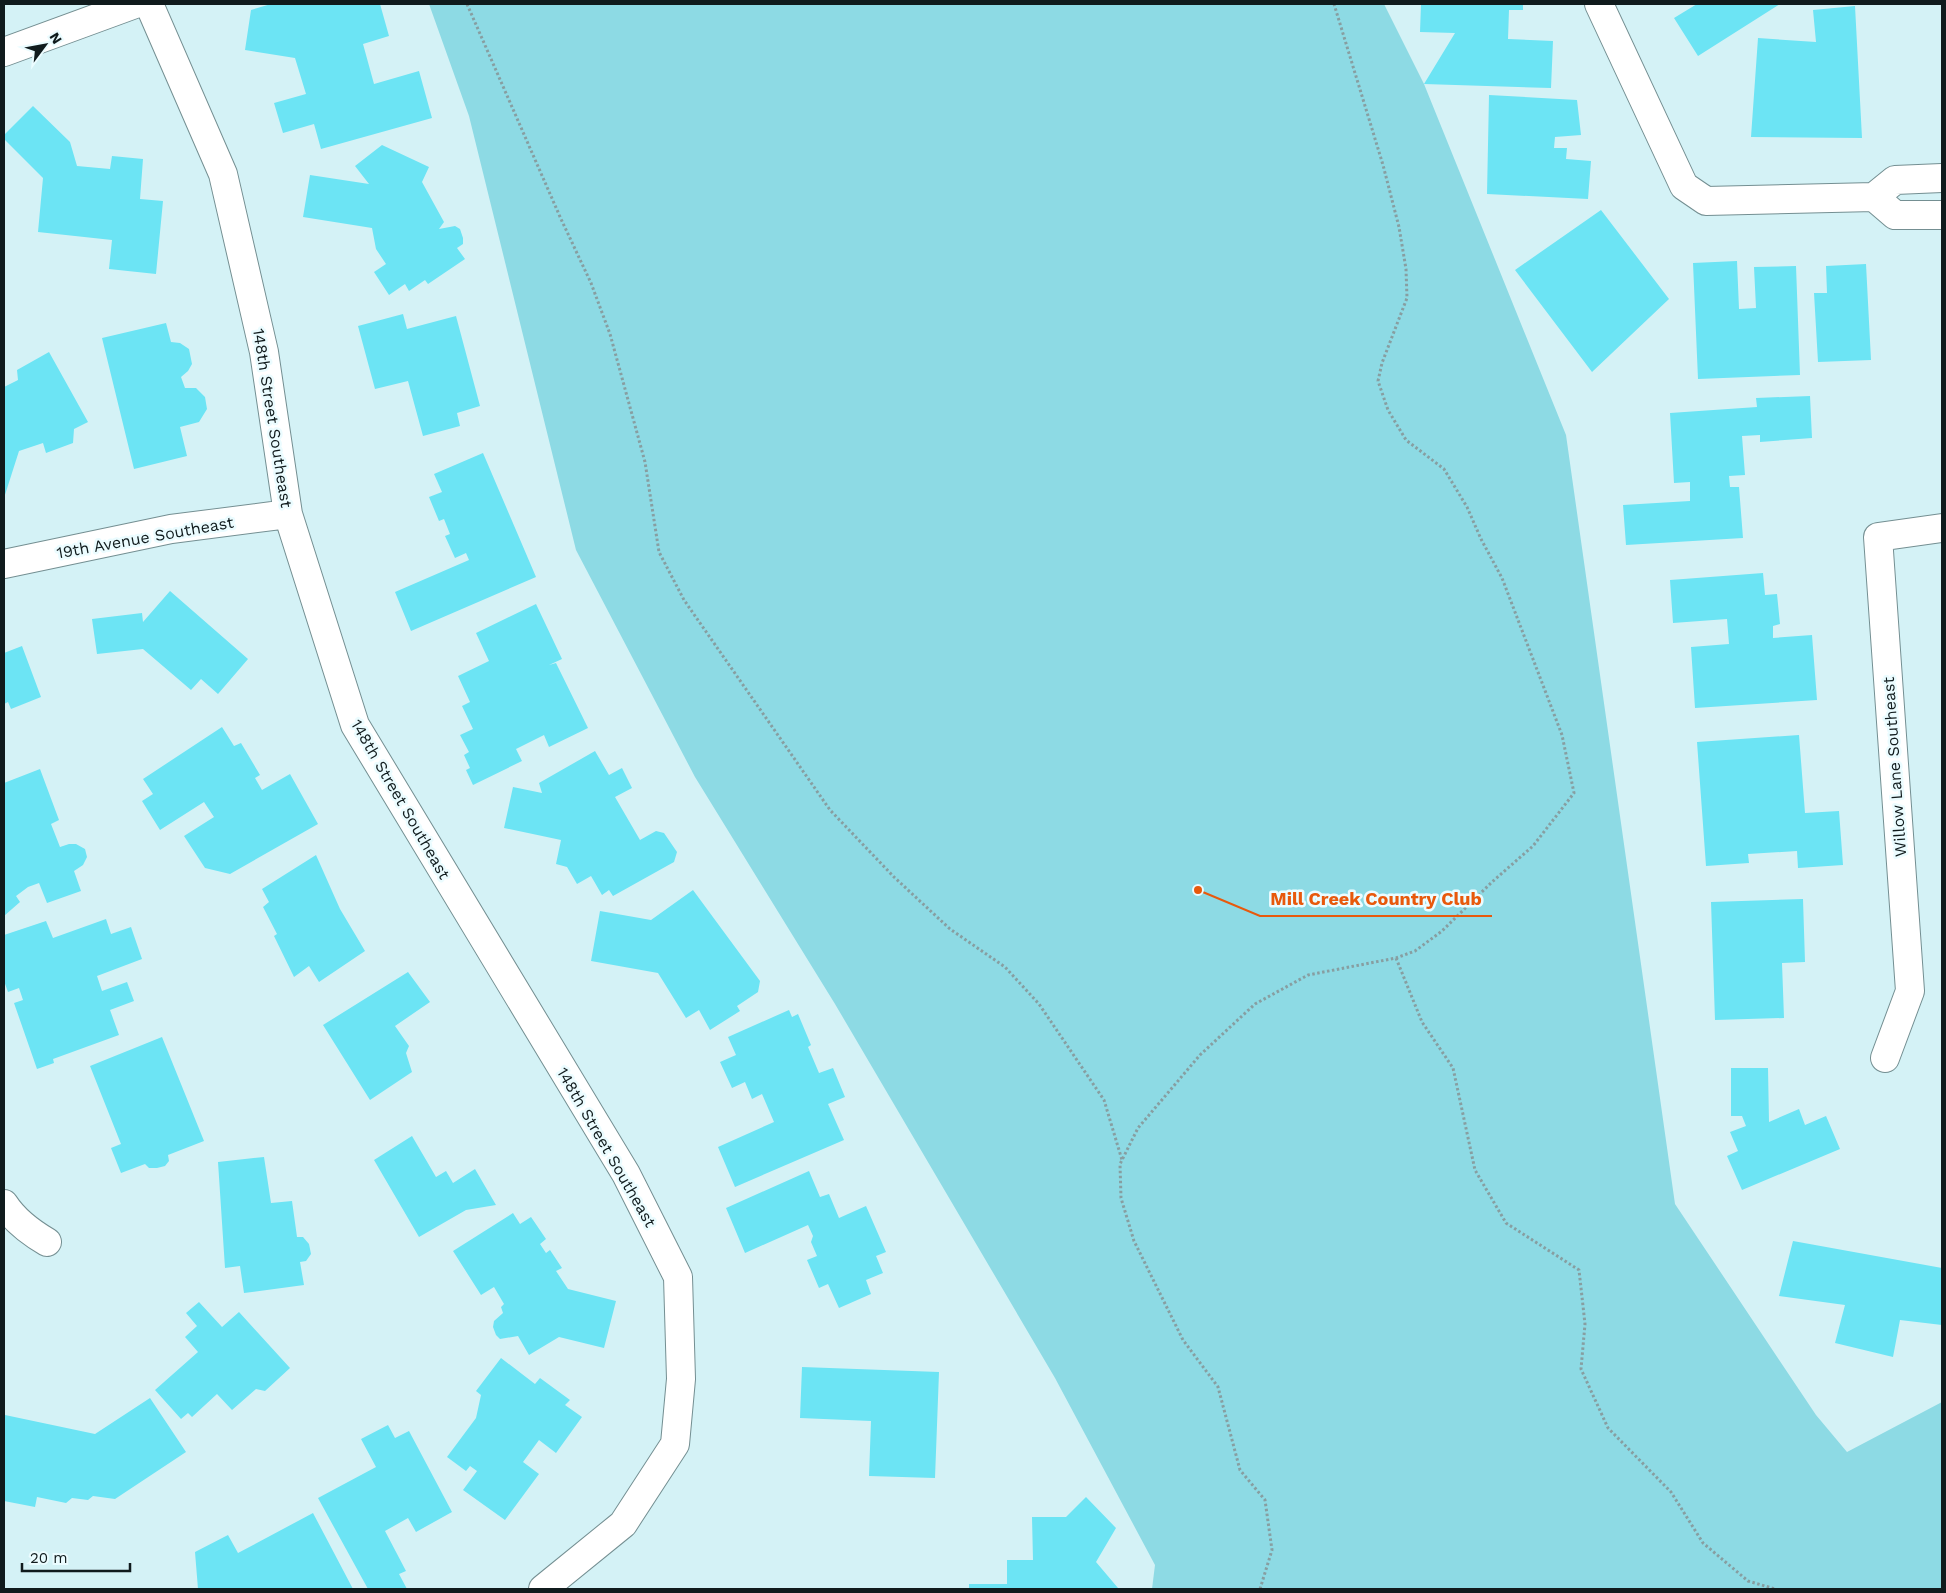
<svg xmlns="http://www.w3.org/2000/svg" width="1946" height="1593" font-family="'Work Sans',sans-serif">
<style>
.green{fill:#8ddae4}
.building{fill:#6ce4f4}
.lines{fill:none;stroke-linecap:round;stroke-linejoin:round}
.minor-casing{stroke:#748f92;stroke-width:30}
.path{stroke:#879ea1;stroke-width:3;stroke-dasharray:2.5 2.5;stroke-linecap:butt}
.minor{stroke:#fff;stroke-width:28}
.labels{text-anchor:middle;stroke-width:5;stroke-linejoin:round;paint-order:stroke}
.street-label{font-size:16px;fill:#101b1d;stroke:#ebfcff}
.leader{fill:none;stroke:#e8590c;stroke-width:2}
.callout-dot{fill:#e8590c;stroke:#ebfcff;stroke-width:2}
.callout-label{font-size:18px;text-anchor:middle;font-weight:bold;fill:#e8590c;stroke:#ebfcff;stroke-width:5;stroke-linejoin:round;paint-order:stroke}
</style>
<rect width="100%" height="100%" fill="#d4f2f6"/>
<!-- green -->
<path class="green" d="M 429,4 L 1384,4 L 1424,84 L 1566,435 L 1675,1204 L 1816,1415 L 1847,1452 L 1942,1402 L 1942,1589 L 1152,1589 L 1155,1565 L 1055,1378 L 835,1004 L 695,777 L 576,550 L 469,116 Z"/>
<!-- building -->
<path class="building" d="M 271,4 L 380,4 L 389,36 L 363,44 L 374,84 L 419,71 L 432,118 L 321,149 L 314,124 L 283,133 L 274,103 L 306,94 L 295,58 L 245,50 L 251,10 Z
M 1421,4 L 1523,4 L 1523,10 L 1509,10 L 1508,39 L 1553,41 L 1551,88 L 1424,84 L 1455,33 L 1420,32 Z
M 1697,4 L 1780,4 L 1698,56 L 1674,18 Z
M 1855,6 L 1862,138 L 1751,137 L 1758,38 L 1816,42 L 1813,10 Z
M 1489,95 L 1577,100 L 1581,135 L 1555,137 L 1554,148 L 1567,148 L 1566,159 L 1591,161 L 1588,199 L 1487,194 Z
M 33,106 L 70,142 L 77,166 L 110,169 L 112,156 L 143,159 L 140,199 L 163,201 L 156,274 L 109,269 L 112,240 L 38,232 L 43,178 L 4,139 L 4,135 Z
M 382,145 L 429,167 L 422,182 L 444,222 L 439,229 L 455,226 L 460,229 L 463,238 L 463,244 L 457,248 L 465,259 L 428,284 L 425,280 L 409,291 L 405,284 L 389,295 L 374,272 L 386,264 L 376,249 L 372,228 L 303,217 L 310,175 L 369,184 L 355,166 Z
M 1601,210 L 1669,299 L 1592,372 L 1515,270 Z
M 1737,261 L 1739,309 L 1756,308 L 1754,267 L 1796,266 L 1800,375 L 1698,379 L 1693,263 Z
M 1866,264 L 1871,360 L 1818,362 L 1814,293 L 1827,293 L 1826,266 Z
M 403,314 L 407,329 L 456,316 L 480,406 L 457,413 L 460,426 L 423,436 L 408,381 L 375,389 L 358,326 Z
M 166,323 L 171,342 L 180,343 L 189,349 L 192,364 L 188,371 L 181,377 L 185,388 L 196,388 L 205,397 L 207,409 L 199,422 L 180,427 L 187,456 L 134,469 L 102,338 Z
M 49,352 L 88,422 L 74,429 L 73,443 L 46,453 L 43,443 L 19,451 L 4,498 L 4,387 L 18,380 L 17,370 Z
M 1810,396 L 1812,438 L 1760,442 L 1760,435 L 1742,436 L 1745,475 L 1729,476 L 1730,487 L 1739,487 L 1743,538 L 1626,545 L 1623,505 L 1690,501 L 1690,482 L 1674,483 L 1670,413 L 1757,407 L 1756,398 Z
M 483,453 L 536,577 L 411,631 L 395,592 L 469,560 L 466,553 L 455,558 L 445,536 L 450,534 L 444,519 L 439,521 L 429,497 L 442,492 L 434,474 Z
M 1763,573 L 1765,595 L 1777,594 L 1780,624 L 1773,626 L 1773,638 L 1812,635 L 1817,700 L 1695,708 L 1691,647 L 1729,644 L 1727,619 L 1673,623 L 1670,580 Z
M 170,591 L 248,659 L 218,694 L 201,679 L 191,690 L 143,649 L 97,654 L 92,619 L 142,613 L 143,622 Z
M 536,604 L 562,659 L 549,665 L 556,663 L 588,728 L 549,747 L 544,735 L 516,749 L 522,761 L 473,785 L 466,770 L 470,768 L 464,755 L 469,752 L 460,735 L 473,729 L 462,706 L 470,702 L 458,676 L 489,661 L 476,633 Z
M 22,646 L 41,697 L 11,709 L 8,702 L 4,704 L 4,653 Z
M 222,727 L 234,746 L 241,743 L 260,775 L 255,778 L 262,790 L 290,774 L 318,824 L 230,874 L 205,868 L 184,836 L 214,817 L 204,802 L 160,830 L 142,801 L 153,794 L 143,779 Z
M 1799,735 L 1805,813 L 1839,811 L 1843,865 L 1798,868 L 1797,851 L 1748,854 L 1749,863 L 1706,866 L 1697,742 Z
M 595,751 L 609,775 L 622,768 L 632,788 L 615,797 L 640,840 L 656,831 L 664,833 L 677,852 L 674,862 L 613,896 L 609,890 L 602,895 L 591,876 L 577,884 L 567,867 L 556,864 L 561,840 L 504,828 L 513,787 L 542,793 L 539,783 Z
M 40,769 L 59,820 L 51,824 L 60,847 L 69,844 L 76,844 L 85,849 L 87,857 L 83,865 L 74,871 L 81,891 L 47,903 L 39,883 L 28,887 L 16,896 L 20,902 L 4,916 L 4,783 Z
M 316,855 L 340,909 L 365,951 L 319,982 L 309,966 L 294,977 L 274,936 L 277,934 L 263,907 L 269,902 L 262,889 Z
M 693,890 L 760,981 L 758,992 L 737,1006 L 740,1011 L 710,1030 L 699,1010 L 686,1018 L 658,973 L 591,961 L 600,911 L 651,920 Z
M 1803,899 L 1805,962 L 1782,963 L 1784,1018 L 1715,1020 L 1711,902 Z
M 106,919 L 111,934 L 131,927 L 142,959 L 97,976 L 102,991 L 127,982 L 134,1001 L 110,1010 L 119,1035 L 53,1059 L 54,1063 L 37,1069 L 14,1003 L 23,1000 L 19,988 L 8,992 L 4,981 L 4,935 L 46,921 L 53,938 Z
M 408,972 L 430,1002 L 395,1026 L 409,1046 L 406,1053 L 412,1072 L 370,1100 L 323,1025 Z
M 789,1010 L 792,1017 L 798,1014 L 811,1045 L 808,1047 L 819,1073 L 833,1068 L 845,1097 L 828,1104 L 844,1140 L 735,1187 L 718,1147 L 774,1122 L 762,1094 L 752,1099 L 745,1082 L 732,1088 L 720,1062 L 736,1055 L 728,1037 Z
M 162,1037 L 204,1141 L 168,1155 L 169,1161 L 165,1166 L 157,1168 L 149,1168 L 145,1164 L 121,1173 L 111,1148 L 121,1144 L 90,1066 Z
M 1731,1068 L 1768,1068 L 1769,1122 L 1799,1109 L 1805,1125 L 1826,1116 L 1840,1149 L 1742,1190 L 1727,1156 L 1738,1151 L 1730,1132 L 1746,1126 L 1742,1116 L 1731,1116 Z
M 412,1136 L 436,1177 L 446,1171 L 453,1183 L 475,1169 L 496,1205 L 466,1210 L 419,1237 L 374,1160 Z
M 264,1157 L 271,1203 L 292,1201 L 297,1237 L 303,1237 L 309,1244 L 311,1254 L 306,1261 L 300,1262 L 304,1285 L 244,1293 L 240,1266 L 225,1268 L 218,1162 Z
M 809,1171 L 820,1197 L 829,1194 L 839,1218 L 866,1206 L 886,1252 L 876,1256 L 883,1273 L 866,1280 L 871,1294 L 839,1308 L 828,1284 L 819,1288 L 807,1260 L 817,1256 L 811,1242 L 813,1236 L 808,1225 L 745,1253 L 726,1208 Z
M 513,1213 L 520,1224 L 531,1217 L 546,1239 L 540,1244 L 546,1253 L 550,1250 L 562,1268 L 556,1271 L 568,1289 L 616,1301 L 604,1348 L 559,1337 L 529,1355 L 518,1336 L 500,1339 L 496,1335 L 493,1327 L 494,1321 L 503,1313 L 501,1307 L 504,1304 L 494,1287 L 481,1295 L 453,1251 Z
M 1793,1241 L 1942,1268 L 1942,1325 L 1900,1320 L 1893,1357 L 1835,1343 L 1845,1305 L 1779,1296 Z
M 199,1302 L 222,1327 L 239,1312 L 290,1368 L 265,1391 L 256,1389 L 232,1410 L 217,1394 L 192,1417 L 188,1413 L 181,1419 L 155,1390 L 198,1352 L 185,1337 L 197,1326 L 186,1313 Z
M 501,1358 L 535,1384 L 540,1378 L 570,1400 L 565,1405 L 582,1417 L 556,1453 L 539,1440 L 523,1462 L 539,1474 L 505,1520 L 463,1490 L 477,1471 L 470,1466 L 466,1471 L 447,1457 L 476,1418 L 481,1395 L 476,1391 Z
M 802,1367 L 939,1372 L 935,1478 L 869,1476 L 871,1421 L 800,1418 Z
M 150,1398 L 186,1452 L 115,1499 L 93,1496 L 88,1500 L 72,1498 L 66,1503 L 37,1497 L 35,1507 L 4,1501 L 4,1422 L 5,1415 L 95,1434 Z
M 388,1425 L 395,1438 L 409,1431 L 452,1512 L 416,1532 L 408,1518 L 385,1531 L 406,1571 L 399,1574 L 407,1589 L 368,1589 L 318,1498 L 376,1467 L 361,1439 Z
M 1086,1497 L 1116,1528 L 1096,1562 L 1118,1588 L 1116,1589 L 969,1589 L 969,1584 L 1007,1584 L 1007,1560 L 1033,1560 L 1032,1517 L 1066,1517 Z
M 313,1513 L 353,1589 L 198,1589 L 195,1552 L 228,1535 L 238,1553 Z"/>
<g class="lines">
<!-- minor casing -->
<g class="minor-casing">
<path id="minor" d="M 149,4 L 223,174 L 264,352 L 288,514 L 355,725 L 626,1174 L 678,1277 L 681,1379 L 675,1444 L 623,1524 L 543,1589
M 1599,4 L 1684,186 L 1706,201 L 1874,197 L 1895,180 L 1942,178
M 4,52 L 135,4
M 1874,197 L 1895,215 L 1942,215
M 4,564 L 171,529 L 288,514
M 1885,1058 L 1910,991 L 1878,537 L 1942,528
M 4,1204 C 15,1221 30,1232 47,1242"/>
</g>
<!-- path -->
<path class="path" d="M 467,4 L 561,219 L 591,283 L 610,334 L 645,462 L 659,552 L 684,600 L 830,810 L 894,877 L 950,929 L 1005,967 L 1039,1004 L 1104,1100 L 1122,1160
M 1396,958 L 1422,1022 L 1453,1068 L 1475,1170 L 1506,1223 L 1579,1270 L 1585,1324 L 1581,1369 L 1608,1428 L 1671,1492 L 1703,1543 L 1748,1581 L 1775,1589
M 1260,1589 L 1272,1550 L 1265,1500 L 1240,1470 L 1218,1387 L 1183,1340 L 1134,1241 L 1121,1198 L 1120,1164 L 1138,1128 L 1200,1055 L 1255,1004 L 1308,975 L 1396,958 L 1415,951 L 1442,931 L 1492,882 L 1533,846 L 1574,793 L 1562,735 L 1502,578 L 1481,539 L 1467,507 L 1444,469 L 1406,440 L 1388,410 L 1378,381 L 1382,363 L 1407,298 L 1406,269 L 1399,227 L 1383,165 L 1334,4"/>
<!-- minor -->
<use href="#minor" class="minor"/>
</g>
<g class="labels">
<!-- street labels -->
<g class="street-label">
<text transform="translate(273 418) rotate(81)" y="6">148th Street Southeast</text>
<text transform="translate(145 537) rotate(-10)" y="6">19th Avenue Southeast</text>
<text transform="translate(1894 767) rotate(-94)" y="6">Willow Lane Southeast</text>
<text transform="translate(401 799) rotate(60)" y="6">148th Street Southeast</text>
<text transform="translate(607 1147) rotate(60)" y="6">148th Street Southeast</text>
</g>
</g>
<!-- callouts -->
<path class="leader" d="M1198 890L1260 916H1492"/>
<circle class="callout-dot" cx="1198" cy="890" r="5"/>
<g class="callout-label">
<text x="1376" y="905">Mill Creek Country Club</text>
</g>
<!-- border -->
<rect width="1946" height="1593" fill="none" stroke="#101b1d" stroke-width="10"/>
<!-- north arrow -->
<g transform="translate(45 45) rotate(58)" stroke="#ebfcff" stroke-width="4" paint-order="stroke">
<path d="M0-4L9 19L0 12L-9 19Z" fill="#101b1d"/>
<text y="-8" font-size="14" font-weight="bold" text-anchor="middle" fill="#101b1d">N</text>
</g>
<!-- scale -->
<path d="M22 1563v8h108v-8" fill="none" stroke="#101b1d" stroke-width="2.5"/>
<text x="30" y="1563" font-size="15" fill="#101b1d" stroke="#ebfcff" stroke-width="4" paint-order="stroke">20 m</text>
</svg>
